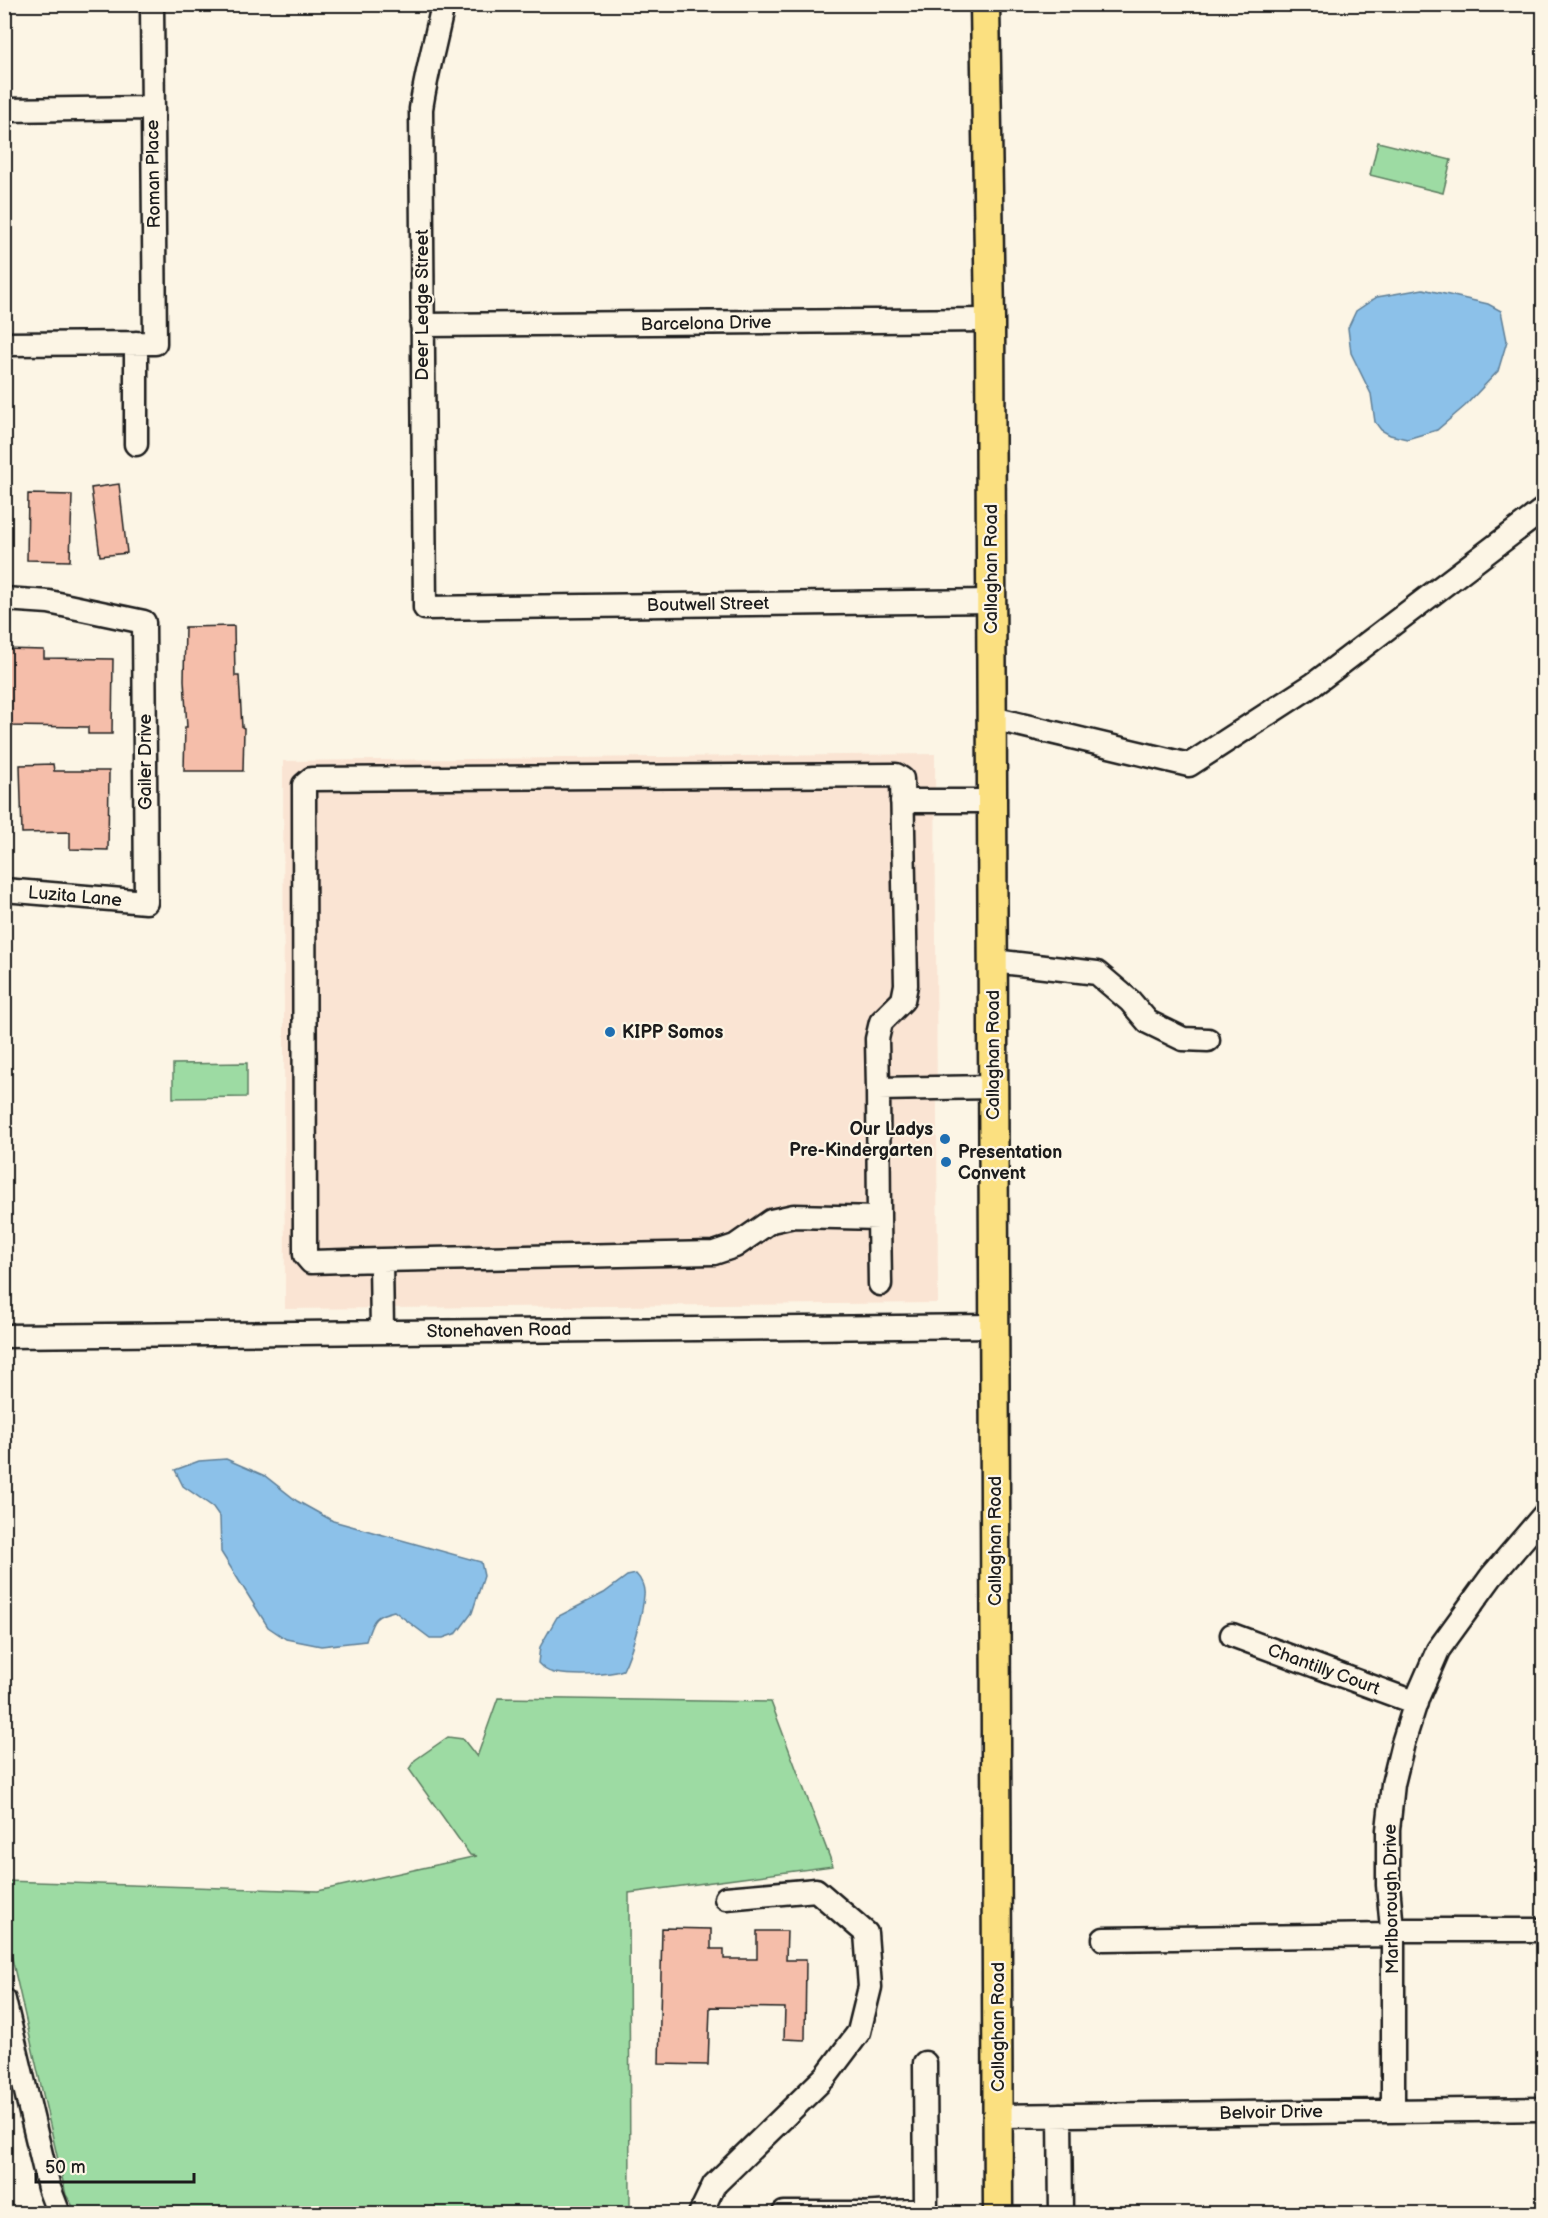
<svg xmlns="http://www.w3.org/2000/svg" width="1548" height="2218" font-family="'Balsamiq Sans',sans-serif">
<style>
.built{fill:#fae4d3}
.green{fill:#9ddba3;stroke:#5c7c60;stroke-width:1.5}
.water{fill:#8cc1e9;stroke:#5f7f97;stroke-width:1.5}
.building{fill:#f5beaa;stroke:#1c1c1c;stroke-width:1.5}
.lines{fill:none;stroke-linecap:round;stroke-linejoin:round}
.minor-casing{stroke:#1c1c1c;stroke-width:27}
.major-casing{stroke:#1c1c1c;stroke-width:33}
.minor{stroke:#fcf5e5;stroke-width:22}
.major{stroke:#fbe080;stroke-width:28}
.poi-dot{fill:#1f6fb2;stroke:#fcf5e5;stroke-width:2}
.labels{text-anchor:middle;stroke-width:4.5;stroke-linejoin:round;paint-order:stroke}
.street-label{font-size:18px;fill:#1c1c1c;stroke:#fcf5e5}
.poi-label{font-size:18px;font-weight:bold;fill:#1c1c1c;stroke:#fcf5e5;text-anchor:start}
</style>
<rect width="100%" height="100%" fill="#fcf5e5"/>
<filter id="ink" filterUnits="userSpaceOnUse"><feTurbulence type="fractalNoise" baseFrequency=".0167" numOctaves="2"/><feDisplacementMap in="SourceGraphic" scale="12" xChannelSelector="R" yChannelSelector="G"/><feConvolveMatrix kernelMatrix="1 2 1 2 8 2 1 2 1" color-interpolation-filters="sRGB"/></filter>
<g filter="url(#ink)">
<!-- built -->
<path class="built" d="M 935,754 L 938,1303 L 285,1309 L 283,761 Z"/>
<!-- green -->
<path class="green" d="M 1378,142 L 1451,160 L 1443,193 L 1370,175 Z
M 247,1063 L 247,1097 L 173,1098 L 173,1064 Z
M 498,1698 L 771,1702 L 833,1866 L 629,1893 L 630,2213 L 77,2213 L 66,2195 L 10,1950 L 5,1881 L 318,1891 L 477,1856 L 470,1855 L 409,1769 L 415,1760 L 448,1737 L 463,1739 L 477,1757 Z"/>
<!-- water -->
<path class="water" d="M 1423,289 L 1488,304 L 1501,311 L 1507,341 L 1498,371 L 1465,406 L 1437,430 L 1407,439 L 1390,435 L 1381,430 L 1375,422 L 1371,394 L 1351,353 L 1348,328 L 1356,311 L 1377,297 Z
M 226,1459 L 265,1476 L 297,1501 L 333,1521 L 481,1562 L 484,1576 L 472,1613 L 457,1633 L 443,1638 L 430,1638 L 394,1611 C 372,1616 373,1621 366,1641 L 321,1646 L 286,1639 L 268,1627 L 221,1552 L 220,1517 L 213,1507 L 183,1486 L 175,1470 L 199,1461 Z
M 636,1574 C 641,1579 645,1588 644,1595 C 643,1613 631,1654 623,1670 C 606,1676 573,1676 554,1673 C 547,1672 543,1668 538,1663 L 540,1647 L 557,1617 L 604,1593 L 627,1576 Z"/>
<!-- building -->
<path class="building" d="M 119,484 L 127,553 L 100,556 L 91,488 Z
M 28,494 L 72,495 L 70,561 L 27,560 Z
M 234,626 L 235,676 L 239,676 L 242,727 L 244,728 L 243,771 L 184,771 L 185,727 L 187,727 L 184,680 L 185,627 Z
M 4,649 L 44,650 L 44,658 L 113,659 L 112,734 L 88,734 L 88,727 L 4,726 Z
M 53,764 L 54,771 L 109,771 L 108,850 L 70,849 L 70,832 L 22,833 L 20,765 Z
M 662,1928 L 711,1929 L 711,1949 L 724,1949 L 724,1959 L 757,1959 L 757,1931 L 787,1931 L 786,1960 L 806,1960 L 805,2040 L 784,2039 L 785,2008 L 710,2007 L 708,2065 L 659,2064 Z"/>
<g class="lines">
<!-- minor casing -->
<g class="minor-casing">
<path id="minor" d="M 443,4 C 436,40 426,74 421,109 L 425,608 L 992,601
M 4,110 L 151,108
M 422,325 L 990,320
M 4,344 L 155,343 L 152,4
M 136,444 L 136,343
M 4,599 L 49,602 L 144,622 L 146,902 L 4,890
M 992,718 L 1189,765 L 1314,684 L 1544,509
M 902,801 L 992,801
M 993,961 L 1097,973 L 1130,1001 L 1148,1022 L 1183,1039 L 1208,1040
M 879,1218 L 880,1284
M 381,1260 L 311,1262 L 305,1255 L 304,785 L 311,779 L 896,775 L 902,779 L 906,985 L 903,1000 L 881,1022 L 877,1039 L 878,1089
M 382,1331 L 381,1260 L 714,1253 L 735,1246 L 771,1221 L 794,1216 L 879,1218 L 878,1089 L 993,1087
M 4,1336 L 994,1326
M 1232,1635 L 1416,1703
M 1392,1930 L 1544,1930
M 1104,1939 L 1393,1935
M 4,2000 L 49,2188 L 59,2214
M 1393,2110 L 1393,1940 L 1388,1885 L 1388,1830 L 1393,1784 L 1403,1743 L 1418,1696 L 1438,1650 L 1491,1577 L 1544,1515
M 1060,2115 L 1061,2214
M 999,2116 L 1544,2109
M 784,2213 L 860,2213
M 700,2214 L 714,2185 L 826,2076 L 859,2032 L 870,1987 L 866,1933 L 816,1890 L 726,1898
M 860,2214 L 926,2210 L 925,2063"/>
</g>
<!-- major casing -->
<g class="major-casing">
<path id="major" d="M 985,4 L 990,320 L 998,2214"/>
</g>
<!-- minor -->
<use href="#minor" class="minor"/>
<!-- major -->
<use href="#major" class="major"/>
</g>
</g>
<!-- markers -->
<g class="poi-dot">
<circle cx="610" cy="1032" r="6"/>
<circle cx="945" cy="1139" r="6"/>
<circle cx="946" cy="1162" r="6"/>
</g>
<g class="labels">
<!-- street labels -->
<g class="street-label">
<text transform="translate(153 174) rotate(-91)" y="6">Roman Place</text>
<text transform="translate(422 305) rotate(-90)" y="6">Deer Ledge Street</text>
<text transform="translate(706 323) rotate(-1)" y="6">Barcelona Drive</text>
<text transform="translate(991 569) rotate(-90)" y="6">Callaghan Road</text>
<text transform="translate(708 604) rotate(-1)" y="6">Boutwell Street</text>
<text transform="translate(145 762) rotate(-90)" y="6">Gailer Drive</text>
<text transform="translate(75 896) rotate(5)" y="6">Luzita Lane</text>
<text transform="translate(993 1055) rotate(-90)" y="6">Callaghan Road</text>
<text transform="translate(499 1330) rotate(-1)" y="6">Stonehaven Road</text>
<text transform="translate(995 1541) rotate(-90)" y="6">Callaghan Road</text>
<text transform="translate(1324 1669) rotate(20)" y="6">Chantilly Court</text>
<text transform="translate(1391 1899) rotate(-91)" y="6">Marlborough Drive</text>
<text transform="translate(998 2027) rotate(-90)" y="6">Callaghan Road</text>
<text transform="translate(1271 2112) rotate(-1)" y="6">Belvoir Drive</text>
</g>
<!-- poi labels -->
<g class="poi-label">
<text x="622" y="1038">KIPP Somos</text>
<text x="933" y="1135" text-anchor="end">Our Ladys<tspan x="933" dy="21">Pre-Kindergarten</tspan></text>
<text x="958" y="1158">Presentation<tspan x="958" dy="21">Convent</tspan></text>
</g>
</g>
<!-- margin -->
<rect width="1548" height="2218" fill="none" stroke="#fcf5e5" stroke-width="24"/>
<rect x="12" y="12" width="1524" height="2194" fill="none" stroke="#1c1c1c" stroke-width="2" filter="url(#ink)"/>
<!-- scale -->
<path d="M36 2173v9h158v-9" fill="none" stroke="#1c1c1c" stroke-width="3"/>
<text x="45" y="2173" font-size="18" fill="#1c1c1c" stroke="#fcf5e5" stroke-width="4.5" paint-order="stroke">50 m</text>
</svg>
